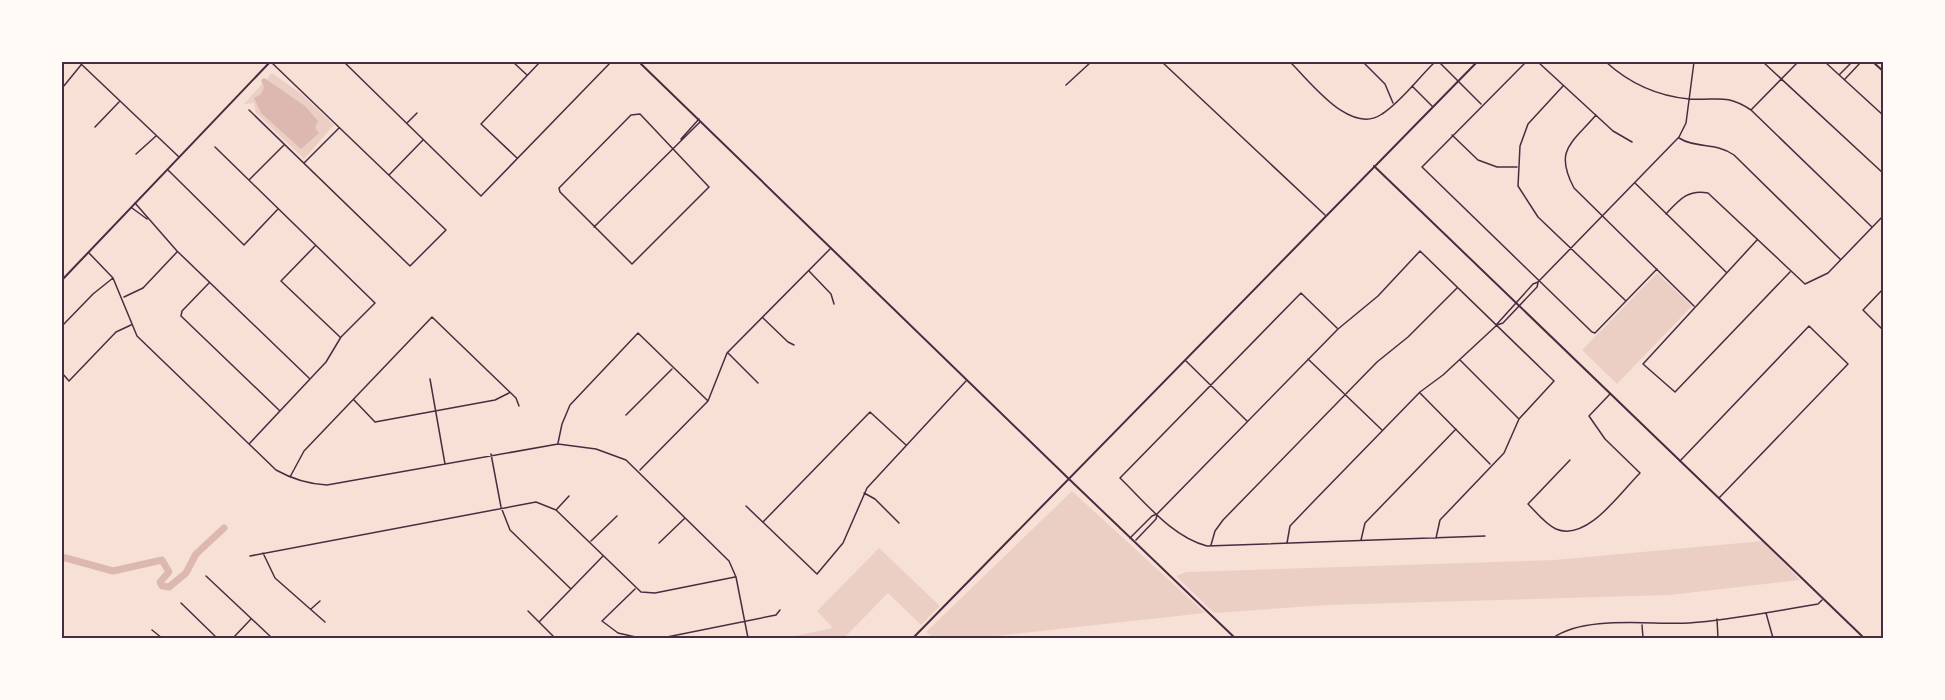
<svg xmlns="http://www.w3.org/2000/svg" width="1945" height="700" font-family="'Fira Sans',sans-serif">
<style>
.green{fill:#ebcfc5}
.water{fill:#dcb8b0}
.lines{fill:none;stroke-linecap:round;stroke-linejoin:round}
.river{stroke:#dcb8b0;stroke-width:7}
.minor{stroke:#4a2c40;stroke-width:1.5}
.tertiary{stroke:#4a2c40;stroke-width:2}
.secondary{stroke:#4a2c40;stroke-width:2}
.neatline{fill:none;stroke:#4a2c40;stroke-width:2}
</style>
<rect width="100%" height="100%" fill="#f7e1d7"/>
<!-- green -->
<path class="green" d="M 272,73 L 304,96 L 334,125 L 304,159 L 256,113 L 254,103 L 244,104 Z
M 1657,273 L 1692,306 L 1617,384 L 1582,350 Z
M 1072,491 L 1205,613 L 978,638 L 933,638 L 926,632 Z
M 1763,541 L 1800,580 L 1670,595 L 1327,605 L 1214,613 L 1176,576 L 1186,572 L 1554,560 Z
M 879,548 L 940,606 L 921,625 L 888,593 L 844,638 L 785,638 L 833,628 L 817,611 Z"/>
<!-- water -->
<path class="water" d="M 264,78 L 305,106 L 318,121 L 315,128 L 319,133 L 301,149 L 261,113 L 254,98 L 261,94 L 264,87 L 261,80 Z"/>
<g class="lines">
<!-- river -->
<path class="river" d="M 62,557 L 113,571 L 162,560 L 169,572 L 160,582 L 162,586 L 169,587 L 186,573 L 196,554 L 224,528"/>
<!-- minor -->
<path class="minor" d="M 79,62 L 179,157
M 344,62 L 481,196 L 611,62
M 513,62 L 527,75
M 1162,62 L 1325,215
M 1290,62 C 1311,82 1350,136 1382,114 C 1402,101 1418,78 1435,62
M 1363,62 L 1385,84 L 1393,103
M 1439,62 L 1481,104
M 1526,62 L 1422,167 L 1592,332 L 1595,333 L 1657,269
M 1538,62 L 1613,131 L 1632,142
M 1606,62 C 1629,83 1658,96 1689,99 C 1717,101 1725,93 1751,110 L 1872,227
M 1763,62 L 1884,174
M 1825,62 L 1884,116
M 1840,74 L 1852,62
M 1845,79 L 1861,62
M 1066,85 L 1091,62
M 1412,86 L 1432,106
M 1563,86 L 1528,124 L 1520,146 L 1518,186 L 1538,217 L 1626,301
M 63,87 L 81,65
M 249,110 L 410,266 L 446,230 L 271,62
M 1751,110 L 1798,62
M 640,114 L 709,187 L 632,264 L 560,192 L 559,188 L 631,115 Z
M 1596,115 C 1571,144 1554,150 1574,188 L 1694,306
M 407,123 L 417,113
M 95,127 L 119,102
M 1452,135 L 1478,160 L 1497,167 L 1517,167
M 1679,138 C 1696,149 1716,142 1734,155 L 1840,259
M 681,139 L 699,119
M 215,147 L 375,303 L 341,337 L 326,362 L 249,444
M 136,154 L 156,136
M 517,158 L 481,124 L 540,62
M 304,163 L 339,128
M 168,170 L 244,245 L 278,209
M 389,175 L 423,140
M 249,180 L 284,145
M 1635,183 L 1726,272
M 135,203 L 177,251 L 309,378
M 132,208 L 147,219
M 1666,214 C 1679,200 1688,189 1708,193 L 1805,284 L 1828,273 L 1884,215
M 594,227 L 700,122
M 1757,240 L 1643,364 L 1675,392 L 1790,272
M 315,246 L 281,281 L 340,337
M 89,253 L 113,278 L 137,336 L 276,470 C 292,479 307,484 327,485 L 558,444 L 596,449 L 626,460 L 729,561 L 736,577 L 748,638
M 809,271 L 831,294 L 834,304
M 209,283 L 182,311 L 181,316 L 280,411
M 1884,288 L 1863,310 L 1884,331
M 124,297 L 143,288 L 177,252
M 763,318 L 788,342 L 794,345
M 1497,324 L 1533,284 L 1538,282 L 1679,137 L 1686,123 L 1694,62
M 62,326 L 93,294 L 113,278
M 1337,328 L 1301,293 L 1120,478 C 1146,503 1172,537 1207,546 L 1485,536
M 728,353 L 758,383
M 1308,359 L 1382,430
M 1460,360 L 1518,418
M 1186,361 L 1247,421
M 62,373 L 69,381 L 116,332 L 131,325
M 430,379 L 445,464
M 1420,393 L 1490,464
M 354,400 L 375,422 L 495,400 L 509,393
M 626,415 L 672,369
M 558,443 L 562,424 L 570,405 L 638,333 L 707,400
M 491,454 L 501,507 L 510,530 L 571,589
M 1570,460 L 1528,504 C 1536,512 1545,524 1556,529 C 1587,542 1620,493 1640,473 L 1605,439 L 1589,416 L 1610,394
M 1680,461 L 1809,326 L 1848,364 L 1719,498
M 640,470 L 708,401 L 727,353 L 830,249
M 290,477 L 304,451 L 432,317 L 516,398 L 519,406
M 864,493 L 875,499 L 899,523
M 746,506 L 817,574 L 843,543 L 867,488 L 966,381
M 557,509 L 569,496
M 763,522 L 870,412 L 906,445
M 1130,538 L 1152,516 L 1157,514 L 1338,329 L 1378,296 L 1420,251 L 1554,381 L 1519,419 L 1504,453 L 1440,520 L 1436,538
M 1136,540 L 1156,519 L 1157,515
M 1361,540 L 1365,523 L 1456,429
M 591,541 L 617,516
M 659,543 L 685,518
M 1287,543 L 1290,526 L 1312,503 L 1420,392 L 1443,375 L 1497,325 L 1503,323 L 1537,287 L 1538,283
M 1211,545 L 1215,531 L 1223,520 L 1377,362 L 1408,337 L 1457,288
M 263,553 L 275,578 L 325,622
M 250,556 L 536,502 L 556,510 L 641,592 L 655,593 L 735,577
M 206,576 L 272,638
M 635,589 L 602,621 L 618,633 L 640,638
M 181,603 L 217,638
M 311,609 L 320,601
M 528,611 L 555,638
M 1766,613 L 1773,638
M 1717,619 L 1718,638
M 539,622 L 603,556
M 1642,625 L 1643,638
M 152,630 L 162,638
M 233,638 L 251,619
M 662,638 L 776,615 L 780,610
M 1553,638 C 1585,615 1650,625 1689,623 C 1732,620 1775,611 1818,604 L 1822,600"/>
<!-- tertiary -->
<path class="tertiary" d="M 639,62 L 1069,479
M 1374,166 L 1864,638"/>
<!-- secondary -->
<path class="secondary" d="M 1873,62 L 1884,72
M 1882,62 L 1884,63
M 62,280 L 270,62
M 1069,479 L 1235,638
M 913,638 L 1477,62"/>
</g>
<!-- border -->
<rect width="1945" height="700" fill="none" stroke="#fffaf5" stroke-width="126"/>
<rect x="63" y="63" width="1819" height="574" class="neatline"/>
</svg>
